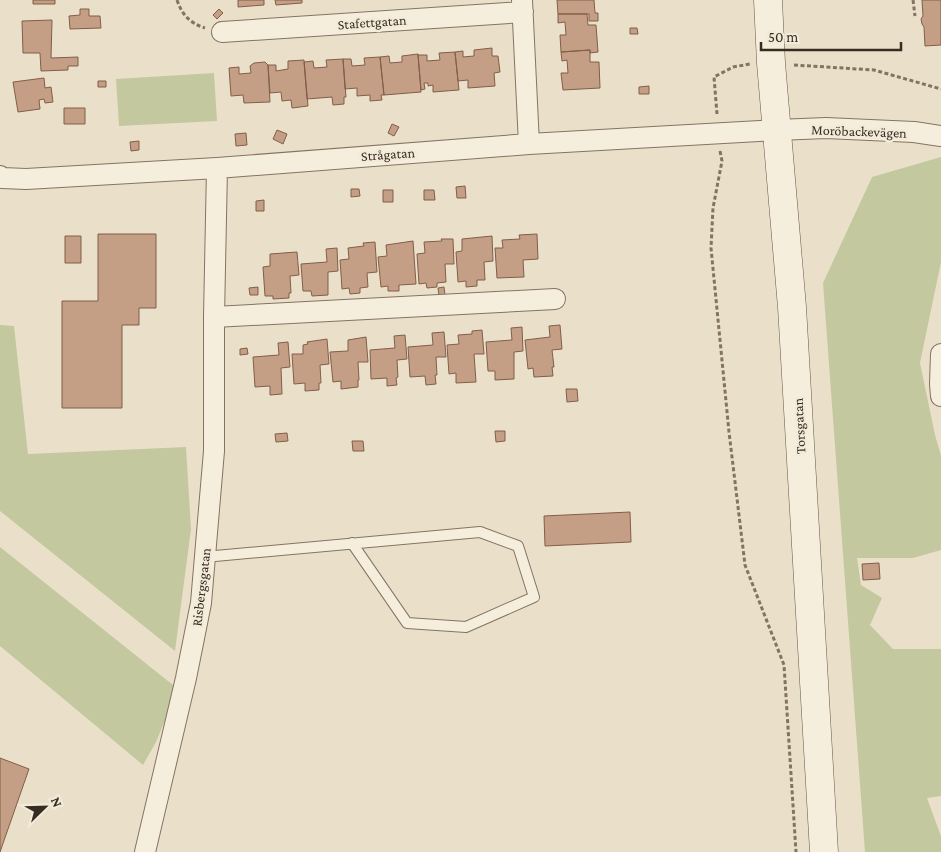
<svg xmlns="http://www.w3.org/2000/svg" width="941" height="852" font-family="'Crimson Pro',serif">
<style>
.green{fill:#c4c89f}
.building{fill:#c49e85;stroke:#825e49}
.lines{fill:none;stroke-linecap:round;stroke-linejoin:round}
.lane-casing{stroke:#857361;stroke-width:12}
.street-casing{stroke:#857361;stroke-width:22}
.secondary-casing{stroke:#675543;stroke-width:29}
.path{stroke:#857361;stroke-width:3;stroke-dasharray:4 2.5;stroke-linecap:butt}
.lane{stroke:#f6eedd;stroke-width:10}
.street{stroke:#f6eedd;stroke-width:20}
.secondary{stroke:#f6eedd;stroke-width:28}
.labels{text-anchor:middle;stroke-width:5;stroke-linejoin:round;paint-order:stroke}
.street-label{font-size:14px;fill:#382c22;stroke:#f3ebd9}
</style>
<rect width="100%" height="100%" fill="#eae0ca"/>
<!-- green -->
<path class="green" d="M 214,73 L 217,121 L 119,126 L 116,79 Z
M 941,157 L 941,262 L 920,363 L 935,435 L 941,456 L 941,550 L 913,558 L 857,558 L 861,585 L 882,598 L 870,625 L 893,649 L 941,649 L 941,796 L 927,798 L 941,836 L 941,852 L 865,852 L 823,283 L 872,177 Z
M 0,325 L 14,326 L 28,454 L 186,447 L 191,529 L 175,651 L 0,511 Z
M 0,547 L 178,689 L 156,742 L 143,765 L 0,646 Z"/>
<!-- building -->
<path class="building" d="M 33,0 L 55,0 L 55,4 L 33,4 Z
M 238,0 L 264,0 L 264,5 L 238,7 Z
M 275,0 L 302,0 L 302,3 L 276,5 Z
M 557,0 L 594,0 L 595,13 L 598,13 L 598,21 L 589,21 L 589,14 L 558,14 Z
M 922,0 L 941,0 L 941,45 L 925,46 L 924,27 L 922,24 L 921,19 L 923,16 Z
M 80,9 L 89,9 L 89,16 L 100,16 L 101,28 L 70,29 L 69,16 L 80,15 Z
M 219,9 L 223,13 L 217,19 L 213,15 Z
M 558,14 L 587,14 L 588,25 L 596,25 L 598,52 L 590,53 L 590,50 L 561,52 L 560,35 L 566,35 L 565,22 L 558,23 Z
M 52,20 L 51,58 L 78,57 L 78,66 L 68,66 L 68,70 L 41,71 L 40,53 L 23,53 L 22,21 Z
M 630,28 L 637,28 L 638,34 L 630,34 Z
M 492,48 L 492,56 L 498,56 L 500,72 L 494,73 L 495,86 L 468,88 L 468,80 L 458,81 L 455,52 L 463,51 L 463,57 L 474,56 L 474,50 Z
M 590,50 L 590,62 L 599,62 L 600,88 L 563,90 L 561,73 L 568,73 L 567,60 L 562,61 L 561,52 Z
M 455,52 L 459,90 L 433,92 L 433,85 L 428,86 L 428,83 L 424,83 L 425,89 L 421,90 L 418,55 L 427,55 L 427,61 L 440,60 L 439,53 Z
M 418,54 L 421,92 L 384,95 L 380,57 L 389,56 L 390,63 L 402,62 L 402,56 Z
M 380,57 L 384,95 L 381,95 L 382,100 L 370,101 L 370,95 L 357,96 L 357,88 L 345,89 L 343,59 L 351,59 L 352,66 L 365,65 L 364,58 Z
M 343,59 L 346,97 L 344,97 L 344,104 L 333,105 L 332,97 L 307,99 L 304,62 L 313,61 L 314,68 L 327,67 L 326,60 Z
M 304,60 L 308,106 L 292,108 L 291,100 L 282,101 L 281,92 L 270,93 L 268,65 L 276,65 L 276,71 L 288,69 L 288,61 Z
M 265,62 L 268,65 L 270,102 L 244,103 L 243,95 L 231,96 L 229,68 L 239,67 L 239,74 L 251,73 L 250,66 L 254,63 Z
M 44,78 L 45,88 L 51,87 L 53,102 L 45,103 L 44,99 L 39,100 L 40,109 L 18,112 L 13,82 Z
M 98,81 L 106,81 L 106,87 L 98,87 Z
M 649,86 L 649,94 L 639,94 L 639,87 Z
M 64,108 L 85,108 L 85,124 L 64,124 Z
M 392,124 L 399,127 L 394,136 L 388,133 Z
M 277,130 L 287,134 L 283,144 L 273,139 Z
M 246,133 L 247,145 L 236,146 L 235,134 Z
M 139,141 L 139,150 L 131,151 L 130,142 Z
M 465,186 L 466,198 L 457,198 L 456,187 Z
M 351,189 L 359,189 L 360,196 L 351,197 Z
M 383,190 L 393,190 L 393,202 L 383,202 Z
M 424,190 L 434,190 L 435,200 L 424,200 Z
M 264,200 L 264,211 L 256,211 L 256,201 Z
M 98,234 L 156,234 L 156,308 L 139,308 L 139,325 L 122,325 L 122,408 L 62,408 L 62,301 L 98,301 Z
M 537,234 L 538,259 L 523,260 L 524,277 L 497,278 L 495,248 L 503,248 L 502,240 L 520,239 L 519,235 Z
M 65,236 L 81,236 L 81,263 L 65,263 Z
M 492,236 L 493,261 L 484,262 L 485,280 L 477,280 L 477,286 L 466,287 L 466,281 L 458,282 L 456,252 L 462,251 L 462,239 Z
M 441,239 L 453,239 L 454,264 L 445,264 L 446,282 L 437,283 L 437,287 L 427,288 L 426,283 L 419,284 L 417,254 L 425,253 L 424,242 L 442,241 Z
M 413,241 L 416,284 L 399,285 L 399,291 L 388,291 L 388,286 L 381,287 L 378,257 L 387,256 L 386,245 Z
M 375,242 L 377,272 L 367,273 L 368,287 L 360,288 L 360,293 L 350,294 L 349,288 L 342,289 L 340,260 L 349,259 L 348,248 L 364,246 L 363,243 Z
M 337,248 L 338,271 L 328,272 L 328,295 L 312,296 L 311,291 L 303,291 L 301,264 L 327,262 L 326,249 Z
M 297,252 L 299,275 L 290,276 L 291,293 L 289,293 L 289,298 L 273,299 L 273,296 L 265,296 L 263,267 L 270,266 L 270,254 Z
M 258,287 L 258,295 L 250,295 L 249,288 Z
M 444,287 L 445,295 L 439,296 L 438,288 Z
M 560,325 L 562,349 L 552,350 L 554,367 L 552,367 L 553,376 L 534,377 L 533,368 L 528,369 L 525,340 L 550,337 L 549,326 Z
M 522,327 L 523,351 L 514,352 L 514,379 L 495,380 L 495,371 L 488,371 L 486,342 L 512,340 L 511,328 Z
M 482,330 L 484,354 L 474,354 L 476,382 L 456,383 L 456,373 L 449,374 L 447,345 L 459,344 L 458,335 L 472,334 L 472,331 Z
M 444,332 L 446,357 L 436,357 L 437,375 L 435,375 L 436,384 L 426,385 L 425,376 L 410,377 L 408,347 L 433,345 L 432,333 Z
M 405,335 L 407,359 L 397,360 L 398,377 L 396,378 L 397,385 L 387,386 L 387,378 L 371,379 L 370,350 L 395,348 L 394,336 Z
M 366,337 L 368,362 L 358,362 L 359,380 L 358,380 L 358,387 L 341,389 L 341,381 L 333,382 L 330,352 L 348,351 L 348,340 Z
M 327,339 L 329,364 L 320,365 L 321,383 L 319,383 L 319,390 L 305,391 L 305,383 L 294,384 L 292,354 L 303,354 L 303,345 L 308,344 L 307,342 Z
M 288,342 L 290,367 L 281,368 L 282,394 L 270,395 L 270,386 L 255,387 L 253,357 L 279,355 L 278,343 Z
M 247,348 L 248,354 L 240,355 L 240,349 Z
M 566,389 L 577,389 L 578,401 L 567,402 Z
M 495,431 L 505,431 L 505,441 L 496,442 Z
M 287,433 L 288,441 L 276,442 L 275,434 Z
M 352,441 L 363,441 L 364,451 L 353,451 Z
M 630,512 L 631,542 L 545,546 L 544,516 Z
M 879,563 L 880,579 L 863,580 L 862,564 Z
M 0,758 L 29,769 L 0,852 Z"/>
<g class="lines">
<!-- lane casing -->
<g class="lane-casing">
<path id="lane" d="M 206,557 L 215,556 L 480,532 L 518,546 L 534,597 L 466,627 L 407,623 L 352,543"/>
</g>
<!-- street casing -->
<g class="street-casing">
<path id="street" d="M 522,0 L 529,144
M 222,32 L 523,12
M 0,176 L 2,178 L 26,179 L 217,168 L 529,144 L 777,130 L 826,128 L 914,132 L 941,136
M 214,317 L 555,299
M 941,354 L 940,384 L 941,396
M 145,852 L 186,678 L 201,603 L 214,451 L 214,317 L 217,168"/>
</g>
<!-- secondary casing -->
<g class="secondary-casing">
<path id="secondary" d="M 768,0 L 771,63 L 792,307 L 824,852"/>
</g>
<!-- path -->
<path class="path" d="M 177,0 C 182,15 190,23 205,28
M 913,0 L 915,16
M 794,65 L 874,70 L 941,89
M 717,114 L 714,77 L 733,67 L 750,64
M 720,151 L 722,161 L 713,208 L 711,248 L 729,432 L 745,565 L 784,665 L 796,852"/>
<!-- lane -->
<use href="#lane" class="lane"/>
<!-- street -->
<use href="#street" class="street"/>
<!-- secondary -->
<use href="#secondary" class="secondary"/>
</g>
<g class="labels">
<!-- street labels -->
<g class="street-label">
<text transform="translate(372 22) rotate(-4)" y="5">Stafettgatan</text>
<text transform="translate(859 131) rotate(2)" y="5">Moröbackevägen</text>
<text transform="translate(388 154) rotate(-4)" y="5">Strågatan</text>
<text transform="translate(799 426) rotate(-93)" y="5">Torsgatan</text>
<text transform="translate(201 587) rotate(-83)" y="5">Risbergsgatan</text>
</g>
</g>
<!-- north arrow -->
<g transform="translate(45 807) rotate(67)" stroke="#f3ebd9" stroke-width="4" paint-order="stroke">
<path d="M0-4L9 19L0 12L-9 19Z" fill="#382c22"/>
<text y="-8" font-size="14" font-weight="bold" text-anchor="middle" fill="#382c22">N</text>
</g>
<!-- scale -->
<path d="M761 42v8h140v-8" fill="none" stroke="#382c22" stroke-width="2.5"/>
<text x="768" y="42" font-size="15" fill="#382c22" stroke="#f3ebd9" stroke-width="4" paint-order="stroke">50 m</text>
</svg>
